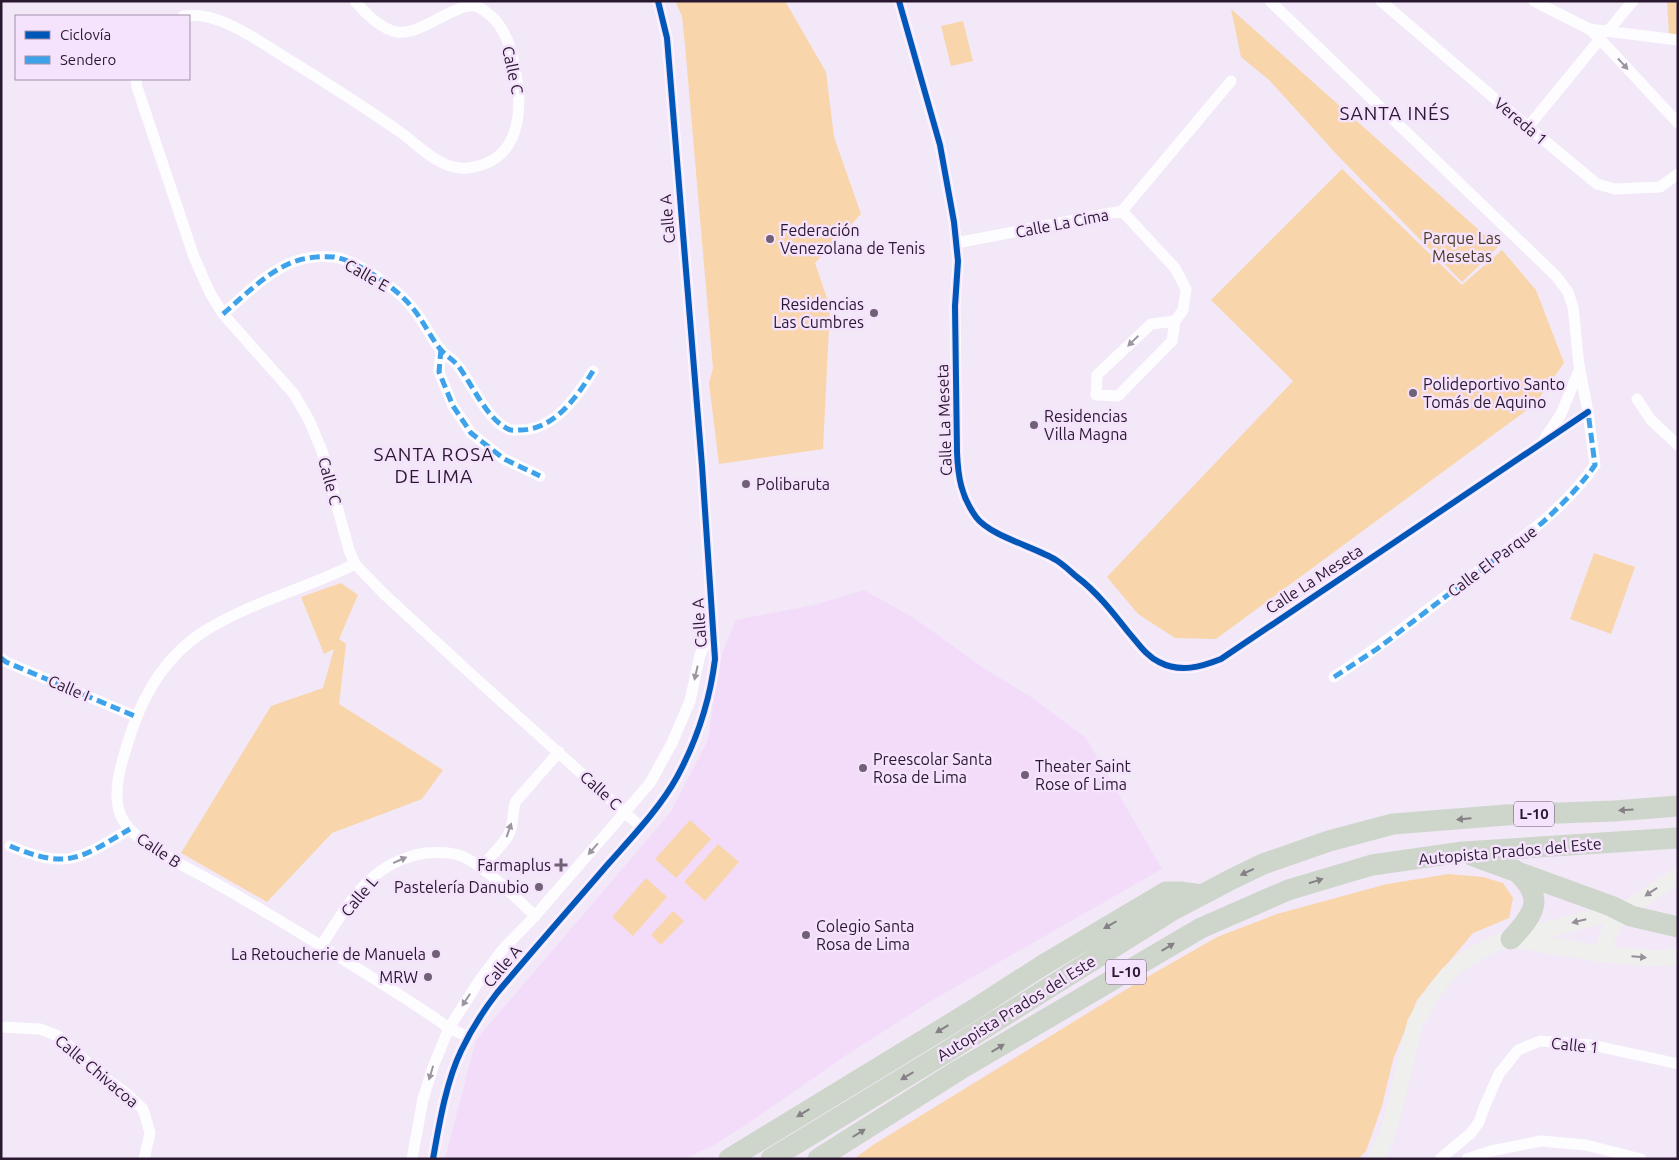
<svg xmlns="http://www.w3.org/2000/svg" width="1679" height="1160" font-family="Ubuntu,sans-serif">
<style>
.built{fill:#f2dcfa}
.green{fill:#f9d5ab}
.lines{fill:none;stroke-linecap:round;stroke-linejoin:round}
.street{stroke:#fdfcfe;stroke-width:11}
.secondary{stroke:#eff0ee;stroke-width:16}
.highway{stroke:#ced6cb;stroke-width:21}
.quiet{stroke:#3ea2eb;stroke-width:5;stroke-dasharray:10 5;stroke-linecap:butt}
.cycleway-casing{stroke:#f5e2fd;stroke-width:9}
.cycleway{stroke:#0057b8;stroke-width:6}
.oneway{fill:#9e95a1}
.oneway2{fill:#848085}
.oneway3{fill:#968f98}
.poi-dot{fill:#706176;stroke:#f5e2fd;stroke-width:2}
.labels{text-anchor:middle;stroke-width:5;stroke-linejoin:round;paint-order:stroke}
.shield{fill:#f5e2fd;stroke:#67556e;stroke-width:1}
.shield-label{font-size:15px;font-weight:bold;fill:#2a1830}
.street-label{font-size:16px;fill:#2a1830;stroke:#f5e2fd}
.poi-label{font-size:16px;fill:#2a1830;stroke:#f5e2fd;text-anchor:start}
.park-label{font-size:16px;fill:#4a3b25;stroke:#f5e2fd}
.quarter-label{font-size:19px;letter-spacing:1px;fill:#2a1830;stroke:#f5e2fd}
</style>
<rect width="100%" height="100%" fill="#f2e8f7"/>
<!-- built -->
<path class="built" d="M 864,590 L 914,618 L 982,667 L 1031,697 L 1086,738 L 1162,869 L 931,1001 L 848,1054 L 756,1118 L 716,1144 L 684,1159 L 445,1159 L 476,1040 L 670,813 L 708,740 L 719,661 L 736,620 L 814,605 Z"/>
<!-- green -->
<path class="green" d="M 675,1 L 785,1 L 826,72 L 834,137 L 861,214 L 815,263 L 830,307 L 823,449 L 719,464 L 709,383 L 713,368 L 685,45 L 682,16 Z
M 1667,1 L 1678,1 L 1678,34 L 1669,35 Z
M 1231,9 L 1498,247 L 1462,282 L 1339,157 L 1269,80 L 1241,57 Z
M 963,21 L 973,61 L 951,66 L 941,26 Z
M 1342,169 L 1462,285 L 1502,250 L 1536,290 L 1564,363 L 1535,404 L 1216,639 L 1175,638 L 1138,614 L 1107,577 L 1293,381 L 1211,300 Z
M 1594,553 L 1635,567 L 1611,634 L 1570,619 Z
M 341,583 L 358,595 L 339,639 L 346,644 L 339,704 L 443,770 L 422,799 L 332,833 L 267,902 L 181,853 L 271,706 L 323,688 L 334,649 L 324,654 L 301,597 Z
M 690,820 L 711,839 L 676,878 L 655,859 Z
M 718,844 L 739,862 L 705,901 L 684,882 Z
M 1449,874 L 1483,877 L 1503,883 L 1513,898 L 1509,918 L 1473,933 L 1417,1000 L 1393,1060 L 1382,1106 L 1366,1151 L 1358,1159 L 854,1159 L 873,1145 L 1135,984 L 1217,937 L 1277,914 L 1387,884 Z
M 646,878 L 667,897 L 633,936 L 612,917 Z
M 673,911 L 684,921 L 661,945 L 651,935 Z"/>
<g class="lines">
<!-- street -->
<path class="street" d="M 899,1 L 940,145 L 954,222 L 958,261 L 955,306 L 957,452 C 958,477 961,496 976,517 C 990,536 1035,547 1056,560 C 1064,565 1070,571 1077,577 C 1097,592 1114,614 1129,633 C 1138,643 1146,656 1159,662 C 1180,673 1201,667 1221,659 L 1588,412
M 1270,1 L 1556,276 L 1568,292 L 1573,307 L 1579,365 L 1588,412 L 1595,465 C 1563,511 1517,542 1473,575 C 1428,610 1382,645 1334,677
M 1381,1 L 1528,127 L 1597,184 L 1615,189 L 1660,187 L 1678,174
M 1534,1 L 1589,29 L 1678,40
M 183,16 C 189,16 196,15 202,16 C 230,20 262,43 286,58 C 325,82 363,106 400,132 C 416,143 434,163 454,167 C 465,170 477,167 487,163 C 521,148 522,105 516,74 C 513,53 507,30 491,16 C 486,12 481,7 475,6 C 454,3 421,36 397,32 C 381,29 365,13 355,1
M 1589,29 L 1600,39 L 1678,123
M 1608,31 L 1633,1
M 136,79 L 137,87 L 194,257 L 210,293 L 223,314 L 294,394 L 309,420 L 322,451 L 349,550 L 355,564 L 384,594 L 482,684 L 641,827
M 1528,127 L 1600,39
M 1122,211 L 1175,268 L 1186,289 L 1183,310 L 1175,321 L 1172,341 L 1118,396 L 1096,395 L 1097,375 L 1151,324 L 1175,321
M 1122,211 L 1231,81
M 956,243 L 1122,211
M 223,314 C 245,295 269,270 296,261 C 308,257 322,256 334,257 C 356,260 396,288 410,305 C 422,318 429,335 440,349 C 446,356 454,360 459,367 C 473,386 487,419 508,429 C 512,431 516,430 520,430 C 554,430 577,397 593,371
M 441,349 L 439,372 L 453,406 L 471,433 L 504,459 L 540,476
M 1637,399 L 1651,420 L 1678,445
M 1545,438 L 1561,414 L 1580,368
M 355,564 C 306,589 250,602 203,632 C 168,655 145,691 132,730 C 124,755 111,788 120,814 C 125,827 137,837 148,844 C 173,862 200,874 226,889 C 278,919 330,951 381,983 C 404,998 427,1012 449,1028 L 468,1037
M 1,658 L 6,662 L 137,717
M 10,846 C 68,870 79,859 130,829
M 480,868 C 489,858 509,840 511,828 C 514,818 512,810 516,801 L 559,752
M 321,946 C 349,903 371,861 426,853 C 438,852 453,852 464,857 C 488,869 515,897 535,916
M 1,1027 L 40,1029 L 58,1036 L 105,1078 L 126,1093 L 143,1109 L 150,1133 L 144,1159
M 412,1159 L 423,1099 L 433,1067 L 449,1028 L 479,981 L 503,949 L 535,916 L 650,783 L 672,743 L 690,701 L 700,655 L 712,629
M 433,1159 C 439,1125 446,1082 461,1051 C 471,1030 483,1011 497,993 C 534,949 572,906 609,863 C 632,837 660,808 677,777 C 697,740 710,700 715,659 L 702,466 L 667,38 L 658,1
M 1440,1159 L 1471,1133 L 1479,1122 L 1485,1105 L 1499,1074 L 1518,1050 L 1540,1041 L 1592,1045 L 1678,1064
M 1467,1159 L 1491,1151 L 1541,1141 L 1586,1145 L 1641,1159"/>
<!-- secondary -->
<path class="secondary" d="M 1516,940 L 1601,954 L 1653,958 L 1678,957
M 1601,954 L 1611,928 L 1626,909
M 1376,1159 L 1386,1138 L 1394,1111 L 1415,1023 L 1435,990 L 1448,974 L 1464,960 L 1493,944 L 1626,909 L 1678,876"/>
<!-- highway -->
<path class="highway" d="M 1473,856 L 1611,906 L 1631,916 L 1678,927
M 1511,939 C 1535,913 1546,898 1515,870
M 729,1159 L 970,1012 L 1043,965 L 1166,892 L 1180,892 L 1202,895
M 771,1159 L 948,1051 L 1171,911 L 1232,879 L 1263,864 L 1329,841 L 1393,824 L 1506,815 L 1614,811 L 1678,806
M 818,1159 L 959,1070 L 1201,928 L 1288,890 L 1372,865 L 1463,852 L 1678,838"/>
<!-- quiet -->
<path class="quiet" d="M 223,314 C 245,295 269,270 296,261 C 308,257 322,256 334,257 C 356,260 396,288 410,305 C 422,318 429,335 440,349 C 446,356 454,360 459,367 C 473,386 487,419 508,429 C 512,431 516,430 520,430 C 554,430 577,397 593,371
M 441,349 L 439,372 L 453,406 L 471,433 L 504,459 L 540,476
M 1,658 L 6,662 L 137,717
M 1334,677 L 1377,649 L 1542,523 C 1561,505 1580,487 1595,465 L 1588,412
M 10,846 C 68,870 79,859 130,829"/>
<!-- cycleway casing -->
<g class="cycleway-casing">
<path id="cycleway" d="M 899,1 L 940,145 L 954,222 L 958,261 L 955,306 L 957,452 C 958,477 961,496 976,517 C 990,536 1035,547 1056,560 C 1064,565 1070,571 1077,577 C 1097,592 1114,614 1129,633 C 1138,643 1146,656 1159,662 C 1180,673 1201,667 1221,659 L 1588,412
M 433,1159 C 439,1125 446,1082 461,1051 C 471,1030 483,1011 497,993 C 534,949 572,906 609,863 C 632,837 660,808 677,777 C 697,740 710,700 715,659 L 702,466 L 667,38 L 658,1"/>
</g>
<!-- cycleway -->
<use href="#cycleway" class="cycleway"/>
</g>
<!-- one-way arrows -->
<defs><path id="oneway-solid" d="M-6-.8H1V-3.2L6.5 0L1 3.2V.8H-6Z" transform="scale(1.25)"/></defs>
<g class="oneway">
<use href="#oneway-solid" transform="translate(1623 64) rotate(47)"/>
<use href="#oneway-solid" transform="translate(1133 341) rotate(136)"/>
<use href="#oneway-solid" transform="translate(696 673) rotate(103)"/>
<use href="#oneway-solid" transform="translate(509 830) rotate(-71)"/>
<use href="#oneway-solid" transform="translate(593 849) rotate(131)"/>
<use href="#oneway-solid" transform="translate(400 860) rotate(-24)"/>
<use href="#oneway-solid" transform="translate(466 1000) rotate(123)"/>
<use href="#oneway-solid" transform="translate(431 1073) rotate(107)"/>
</g>
<g class="oneway2">
<use href="#oneway-solid" transform="translate(1626 810) rotate(176)"/>
<use href="#oneway-solid" transform="translate(1464 819) rotate(175)"/>
<use href="#oneway-solid" transform="translate(1247 872) rotate(155)"/>
<use href="#oneway-solid" transform="translate(1316 881) rotate(-18)"/>
<use href="#oneway-solid" transform="translate(1110 925) rotate(150)"/>
<use href="#oneway-solid" transform="translate(1168 947) rotate(-31)"/>
<use href="#oneway-solid" transform="translate(942 1029) rotate(149)"/>
<use href="#oneway-solid" transform="translate(998 1048) rotate(-31)"/>
<use href="#oneway-solid" transform="translate(907 1076) rotate(149)"/>
<use href="#oneway-solid" transform="translate(803 1113) rotate(149)"/>
<use href="#oneway-solid" transform="translate(859 1133) rotate(-32)"/>
</g>
<g class="oneway3">
<use href="#oneway-solid" transform="translate(1651 892) rotate(146)"/>
<use href="#oneway-solid" transform="translate(1579 921) rotate(166)"/>
<use href="#oneway-solid" transform="translate(1639 957) rotate(5)"/>
</g>
<!-- markers -->
<g class="poi-dot">
<circle cx="770" cy="239" r="5"/>
<circle cx="874" cy="313" r="5"/>
<circle cx="1413" cy="393" r="5"/>
<circle cx="1034" cy="425" r="5"/>
<circle cx="746" cy="484" r="5"/>
<circle cx="863" cy="768" r="5"/>
<circle cx="1025" cy="775" r="5"/>
<path d="M558.5 857.5h5v5h5v5h-5v5h-5v-5h-5v-5h5z"/>
<circle cx="539" cy="887" r="5"/>
<circle cx="806" cy="935" r="5"/>
<circle cx="436" cy="954" r="5"/>
<circle cx="428" cy="977" r="5"/>
</g>
<g class="labels">
<!-- shield labels -->
<g class="shield">
<rect x="1514" y="801.5" width="40" height="25" rx="4"/>
<rect x="1106" y="959.5" width="40" height="25" rx="4"/>
</g>
<g class="shield-label">
<text x="1534" y="819">L-10</text>
<text x="1126" y="977">L-10</text>
</g>
<!-- street labels -->
<g class="street-label">
<text transform="translate(513 70) rotate(78)" y="6">Calle C</text>
<text transform="translate(1521 121) rotate(40)" y="6">Vereda 1</text>
<text transform="translate(667 219) rotate(-95)" y="6">Calle A</text>
<text transform="translate(1062 223) rotate(-11)" y="6">Calle La Cima</text>
<text transform="translate(367 275) rotate(30)" y="6">Calle E</text>
<text transform="translate(944 420) rotate(-92)" y="6">Calle La Meseta</text>
<text transform="translate(330 481) rotate(75)" y="6">Calle C</text>
<text transform="translate(1492 561) rotate(-37)" y="6">Calle El Parque</text>
<text transform="translate(1314 579) rotate(-33)" y="6">Calle La Meseta</text>
<text transform="translate(699 623) rotate(-94)" y="6">Calle A</text>
<text transform="translate(69 688) rotate(23)" y="6">Calle I</text>
<text transform="translate(601 790) rotate(42)" y="6">Calle C</text>
<text transform="translate(159 850) rotate(34)" y="6">Calle B</text>
<text transform="translate(1510 851) rotate(-5)" y="6">Autopista Prados del Este</text>
<text transform="translate(359 896) rotate(-50)" y="6">Calle L</text>
<text transform="translate(502 966) rotate(-50)" y="6">Calle A</text>
<text transform="translate(1016 1008) rotate(-32)" y="6">Autopista Prados del Este</text>
<text transform="translate(1575 1045) rotate(6)" y="6">Calle 1</text>
<text transform="translate(97 1071) rotate(40)" y="6">Calle Chivacoa</text>
</g>
<!-- poi labels -->
<g class="poi-label">
<text x="780" y="236">Federación<tspan x="780" dy="18">Venezolana de Tenis</tspan></text>
<text x="864" y="310" text-anchor="end">Residencias<tspan x="864" dy="18">Las Cumbres</tspan></text>
<text x="1423" y="390">Polideportivo Santo<tspan x="1423" dy="18">Tomás de Aquino</tspan></text>
<text x="1044" y="422">Residencias<tspan x="1044" dy="18">Villa Magna</tspan></text>
<text x="756" y="490">Polibaruta</text>
<text x="873" y="765">Preescolar Santa<tspan x="873" dy="18">Rosa de Lima</tspan></text>
<text x="1035" y="772">Theater Saint<tspan x="1035" dy="18">Rose of Lima</tspan></text>
<text x="551" y="871" text-anchor="end">Farmaplus</text>
<text x="529" y="893" text-anchor="end">Pastelería Danubio</text>
<text x="816" y="932">Colegio Santa<tspan x="816" dy="18">Rosa de Lima</tspan></text>
<text x="426" y="960" text-anchor="end">La Retoucherie de Manuela</text>
<text x="418" y="983" text-anchor="end">MRW</text>
</g>
<!-- park labels -->
<g class="park-label">
<text x="1462" y="244">Parque Las<tspan x="1462" dy="18">Mesetas</tspan></text>
</g>
<!-- quarter labels -->
<g class="quarter-label">
<text x="1395" y="120">SANTA INÉS</text>
<text x="434" y="461">SANTA ROSA<tspan x="434" dy="22">DE LIMA</tspan></text>
</g>
</g>
<!-- border -->
<rect width="1679" height="1160" fill="none" stroke="#2a1830" stroke-width="5"/>
<!-- legend -->
<rect x="15" y="15" width="175" height="65" fill="#f5e2fd" stroke="#a491ab"/>
<rect x="25" y="31" width="25" height="8" fill="#0057b8" stroke="#a491ab"/>
<text x="60" y="40" font-size="15" fill="#2a1830">Ciclovía</text>
<rect x="25" y="56" width="25" height="8" fill="#3ea2eb" stroke="#a491ab"/>
<text x="60" y="65" font-size="15" fill="#2a1830">Sendero</text>
</svg>
